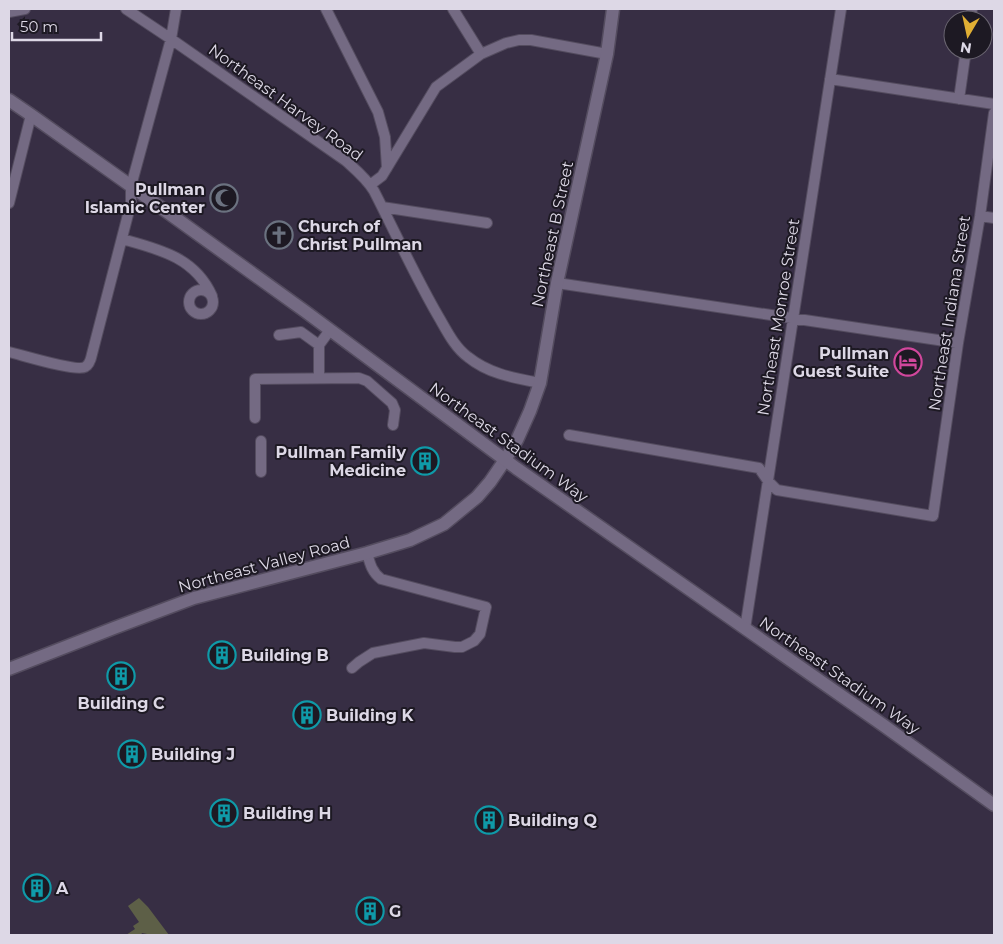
<svg xmlns="http://www.w3.org/2000/svg" width="1003" height="944" font-family="Montserrat,sans-serif">
<style>
.green{fill:#5d5f47}
.lines{fill:none;stroke-linecap:round;stroke-linejoin:round}
.minor-casing{stroke:#544c5f;stroke-width:12}
.tertiary-casing{stroke:#544c5f;stroke-width:15}
.secondary-casing{stroke:#544c5f;stroke-width:15}
.minor{stroke:#746a83;stroke-width:10}
.tertiary{stroke:#746a83;stroke-width:12}
.secondary{stroke:#746a83;stroke-width:12}
.labels{text-anchor:middle;stroke-width:4;stroke-linejoin:round;paint-order:stroke}
.street-label{font-size:16px;fill:#ddd8e6;stroke:#1d1923}
.poi-label{font-size:16px;font-weight:bold;fill:#ddd8e6;stroke:#1d1923;text-anchor:start}
</style>
<rect width="100%" height="100%" fill="#372e44"/>
<!-- green -->
<path class="green" d="M 139,898 L 148,907 L 169,935 L 152,935 L 142,933 L 141,935 L 126,935 L 135,929 L 133,926 L 139,922 L 128,906 Z"/>
<g class="lines">
<!-- minor casing -->
<g class="minor-casing">
<path id="minor" d="M 126,9 L 171,39 L 346,161 C 356,170 367,179 374,191 C 395,232 414,274 437,314 C 446,329 454,347 468,357 C 489,374 514,378 540,383
M 326,9 L 378,112 L 385,137 L 387,168
M 453,9 L 481,54
M 9,12 L 25,9
M 970,20 L 972,9
M 830,79 L 994,104
M 959,99 L 966,50
M 370,185 L 382,176 L 436,87 L 481,54 L 506,43 L 519,40 L 531,40 L 607,54
M 9,203 L 31,115
M 382,207 L 487,223
M 980,216 L 994,218
M 122,239 C 158,249 195,257 212,296
M 557,283 L 958,343
M189 302a12 12 0 1 1 24 0a12 12 0 1 1-24 0Z
M 279,335 L 301,332 L 319,345
M 9,352 C 22,355 76,372 85,367 C 89,365 91,359 92,354 L 131,203 L 131,186 L 171,39 L 176,9
M 319,378 L 319,345 L 330,330
M 255,418 L 255,379 L 359,378 L 367,381 L 392,403 L 395,410 L 393,425
M 569,435 L 759,468 L 768,481 L 777,490 L 933,516 L 958,343 L 980,216 L 994,113
M 261,472 L 261,441
M 745,629 L 841,9
M 352,668 L 359,662 L 373,653 L 424,643 L 455,647 L 462,647 L 474,641 L 480,634 L 486,607 L 381,579 C 372,572 370,564 367,553"/>
</g>
<!-- tertiary casing -->
<g class="tertiary-casing">
<path id="tertiary" d="M 9,669 L 114,628 L 194,598 L 367,553 L 410,540 L 444,524 L 477,497 L 490,482 L 505,460 L 517,440 L 530,411 L 540,383 L 557,283 L 607,54 L 613,9"/>
</g>
<!-- secondary casing -->
<g class="secondary-casing">
<path id="secondary" d="M 9,100 L 31,115 L 131,186 L 306,312 L 516,468 L 883,725 L 994,805"/>
</g>
<!-- minor -->
<use href="#minor" class="minor"/>
<!-- tertiary -->
<use href="#tertiary" class="tertiary"/>
<!-- secondary -->
<use href="#secondary" class="secondary"/>
</g>
<!-- icons -->
<defs>
<g id="mosque-ring" transform="scale(1.4375)"><circle r="9.5" fill="#1d1923" stroke="#6b7280" stroke-width="1.5"/><path d="M3.5-4.9A6 6 0 1 0 3.5 4.9A5 5 0 1 1 3.5-4.9Z" fill="#6b7280"/></g>
<g id="church-ring" transform="scale(1.4375)"><circle r="9.5" fill="#1d1923" stroke="#6b7280" stroke-width="1.5"/><path d="M-1.2-6h2.4v3.5h3.3v2.4h-3.3V6h-2.4V-.1h-3.3v-2.4h3.3Z" fill="#6b7280"/></g>
<g id="hotel-ring" transform="scale(1.4375)"><circle r="9.5" fill="#1d1923" stroke="#d1479c" stroke-width="1.5"/><path d="M-6-4.5h1.5V1H6V5H4.5V3h-9V5H-6ZM-4 0a1.8 1.8 0 1 1 3.6 0ZM.5 0V-2.5h3Q6-2.5 6 0Z" fill="#d1479c"/></g>
<g id="building-ring" transform="scale(1.4375)"><circle r="9.5" fill="#1d1923" stroke="#0f9aa8" stroke-width="1.5"/><path d="M-4-6H4V6H1V3H-1V6H-4ZM-2.5-4.3h1.7v1.8h-1.7ZM.8-4.3h1.7v1.8H.8ZM-2.5-1h1.7V.8h-1.7ZM.8-1h1.7V.8H.8Z" fill="#0f9aa8"/></g>
</defs>
<g fill-rule="evenodd">
<use href="#mosque-ring" x="224" y="198"/>
<use href="#church-ring" x="279" y="235"/>
<use href="#hotel-ring" x="908" y="362"/>
<use href="#building-ring" x="425" y="461"/>
<use href="#building-ring" x="222" y="655"/>
<use href="#building-ring" x="121" y="676"/>
<use href="#building-ring" x="307" y="715"/>
<use href="#building-ring" x="132" y="754"/>
<use href="#building-ring" x="224" y="813"/>
<use href="#building-ring" x="489" y="820"/>
<use href="#building-ring" x="37" y="888"/>
<use href="#building-ring" x="370" y="911"/>
</g>
<g class="labels">
<!-- street labels -->
<g class="street-label">
<text transform="translate(286 102) rotate(36)" y="6">Northeast Harvey Road</text>
<text transform="translate(552 234) rotate(-78)" y="6">Northeast B Street</text>
<text transform="translate(949 313) rotate(-81)" y="6">Northeast Indiana Street</text>
<text transform="translate(778 317) rotate(-81)" y="6">Northeast Monroe Street</text>
<text transform="translate(509 442) rotate(36)" y="6">Northeast Stadium Way</text>
<text transform="translate(264 564) rotate(-15)" y="6">Northeast Valley Road</text>
<text transform="translate(840 675) rotate(35)" y="6">Northeast Stadium Way</text>
</g>
<!-- poi labels -->
<g class="poi-label">
<text x="205" y="195" text-anchor="end">Pullman<tspan x="205" dy="18">Islamic Center</tspan></text>
<text x="298" y="232">Church of<tspan x="298" dy="18">Christ Pullman</tspan></text>
<text x="889" y="359" text-anchor="end">Pullman<tspan x="889" dy="18">Guest Suite</tspan></text>
<text x="406" y="458" text-anchor="end">Pullman Family<tspan x="406" dy="18">Medicine</tspan></text>
<text x="241" y="661">Building B</text>
<text x="121" y="709" text-anchor="middle">Building C</text>
<text x="326" y="721">Building K</text>
<text x="151" y="760">Building J</text>
<text x="243" y="819">Building H</text>
<text x="508" y="826">Building Q</text>
<text x="56" y="894">A</text>
<text x="389" y="917">G</text>
</g>
</g>
<!-- border -->
<rect width="1003" height="944" fill="none" stroke="#ddd8e6" stroke-width="20"/>
<!-- north arrow -->
<g transform="translate(968 35) rotate(189)"><circle r="24" fill="#1d1923" stroke="#6a6571"/>
<path d="M0-4L9 19L0 12L-9 19Z" fill="#e1af34"/>
<text y="-8" font-size="14" font-weight="bold" text-anchor="middle" fill="#ddd8e6">N</text>
</g>
<!-- scale -->
<path d="M12 32v8h89v-8" fill="none" stroke="#ddd8e6" stroke-width="2.5"/>
<text x="20" y="32" font-size="15" fill="#ddd8e6" stroke="#1d1923" stroke-width="4" paint-order="stroke">50 m</text>
</svg>
